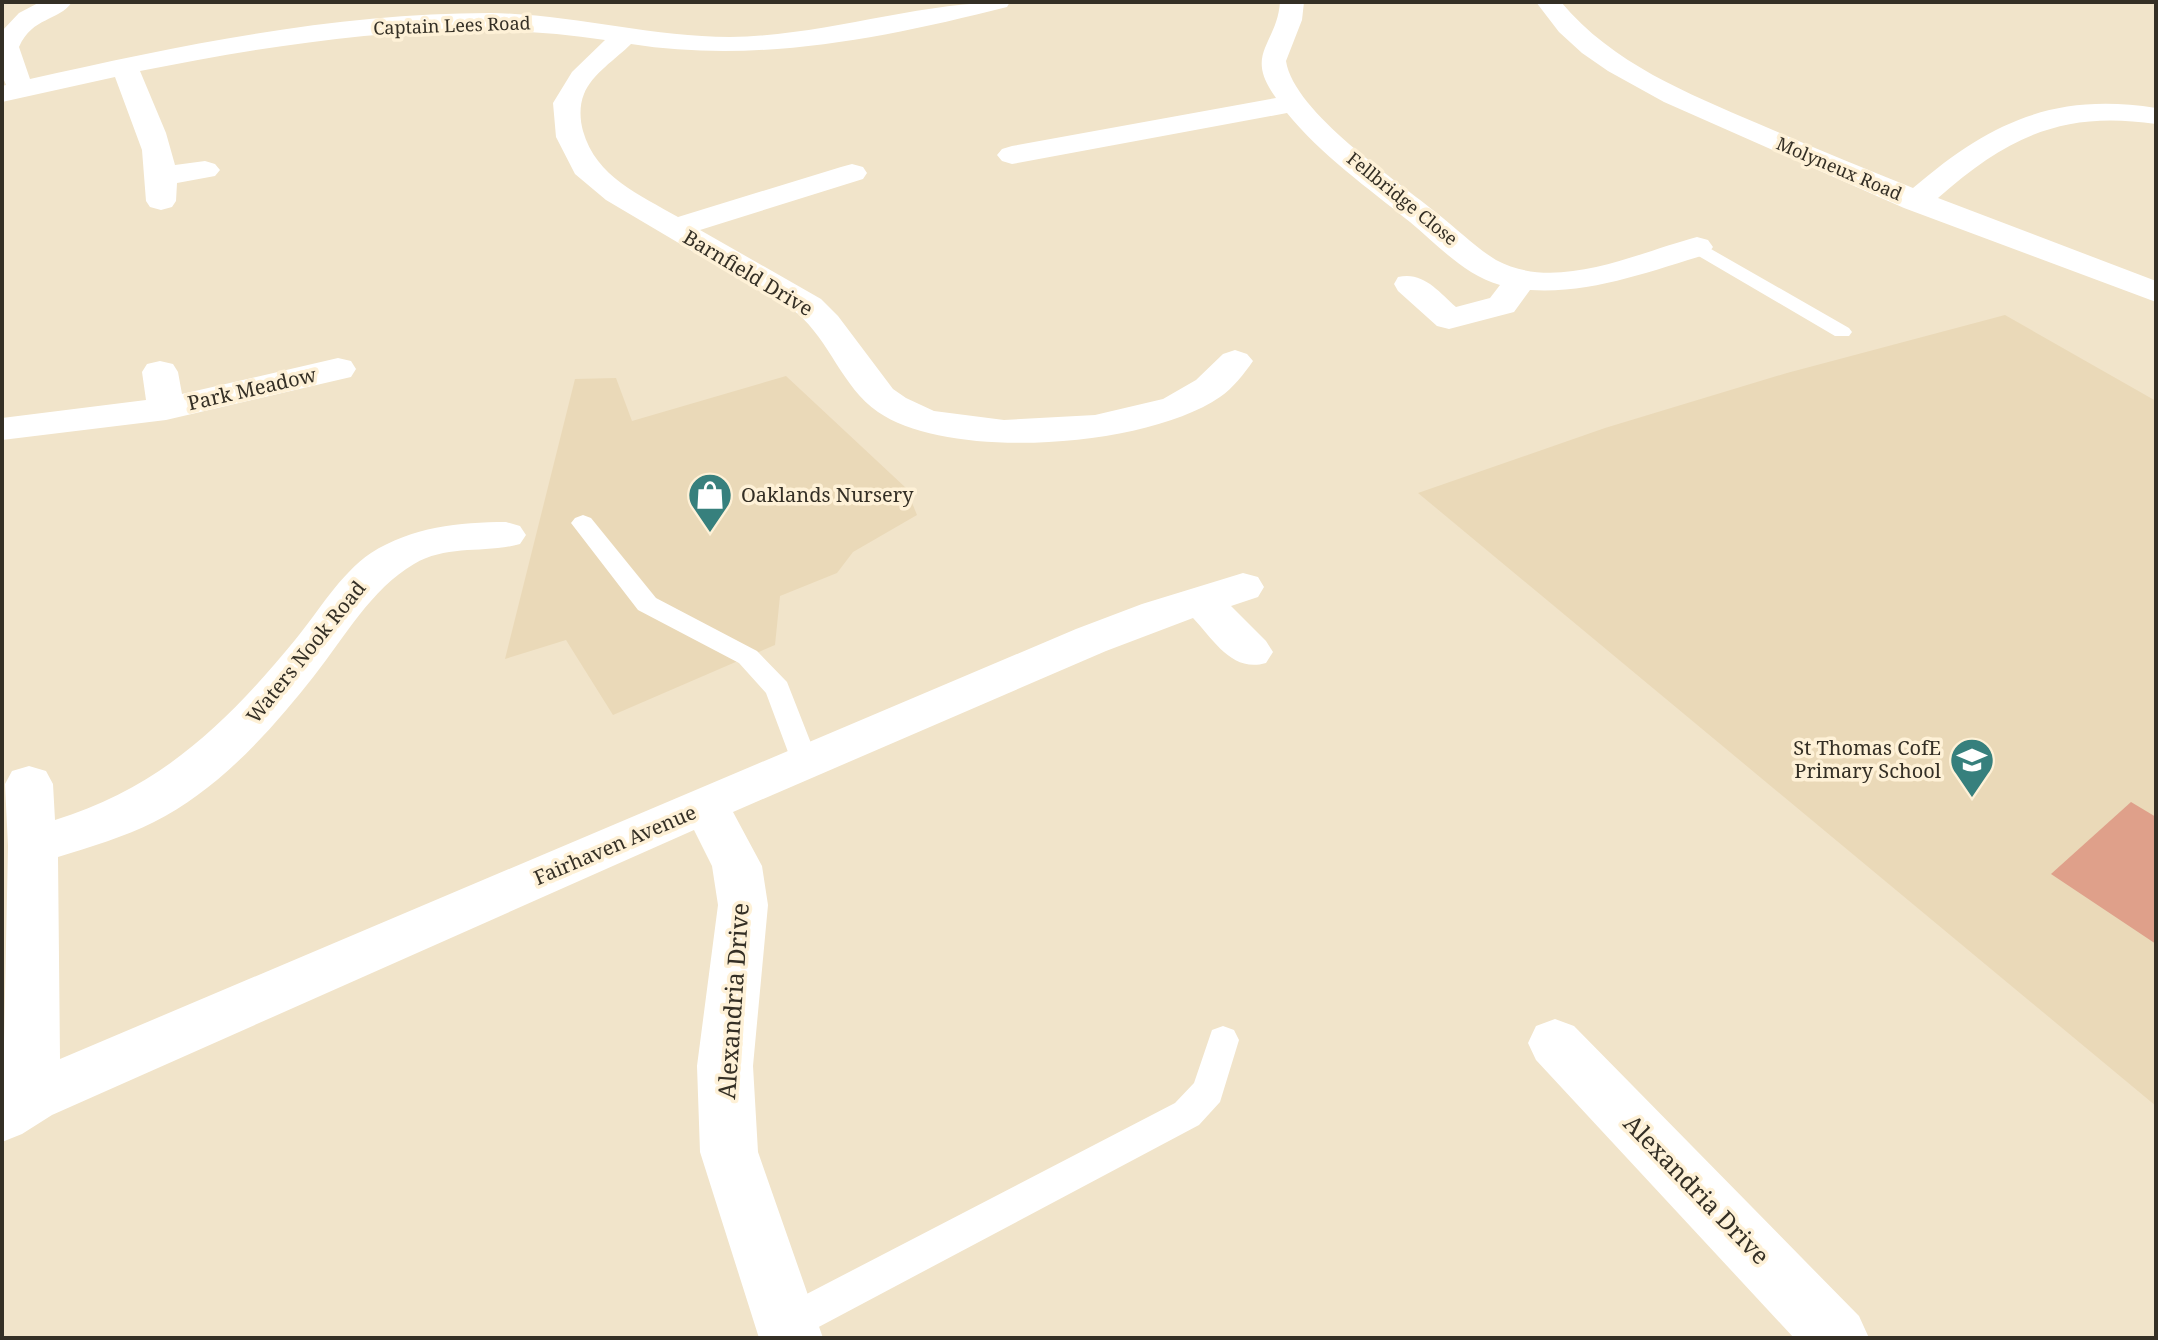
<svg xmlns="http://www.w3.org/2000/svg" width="2158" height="1340" font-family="'Noto Serif',serif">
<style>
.built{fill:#ead9b8}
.green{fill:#dfa08a}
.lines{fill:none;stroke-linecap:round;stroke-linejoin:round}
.lane{fill:#fff;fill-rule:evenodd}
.street{fill:#fff;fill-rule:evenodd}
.labels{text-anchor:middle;stroke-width:7;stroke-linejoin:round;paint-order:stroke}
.far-street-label{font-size:18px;fill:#342f25;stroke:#fef1d7}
.street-label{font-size:20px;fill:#342f25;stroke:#fef1d7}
.poi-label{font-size:20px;fill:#342f25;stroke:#fef1d7;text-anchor:start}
.near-street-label{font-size:24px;fill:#342f25;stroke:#fef1d7}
</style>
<rect width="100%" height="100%" fill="#f1e4ca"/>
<!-- built -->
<path class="built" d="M 2005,315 L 2156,401 L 2156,1106 L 1418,493 L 1605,428 L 1787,373 Z
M 786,376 L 906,488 L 917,515 L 853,552 L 837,573 L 780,596 L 775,645 L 613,715 L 566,640 L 505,659 L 575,379 L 616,378 L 632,421 Z"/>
<!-- green -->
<path class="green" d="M 2131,802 L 2156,817 L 2156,944 L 2051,874 Z"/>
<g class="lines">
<!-- lane -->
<path class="lane" d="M 1697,241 L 1849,328 L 1852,332 L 1849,336 L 1835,336 L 1690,251 L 1688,247 L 1690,243 Z
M 583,515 L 591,518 L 656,598 L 757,651 L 787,682 L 818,761 L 814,768 L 804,771 L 794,768 L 766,693 L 739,663 L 638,610 L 571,523 L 575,518 Z
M 1223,1026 L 1234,1030 L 1239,1040 L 1220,1102 L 1199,1125 L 798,1338 L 772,1338 L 766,1325 L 772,1312 L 1175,1103 L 1194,1083 L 1212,1030 Z"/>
<!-- street -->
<path class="street" d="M 40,2 L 72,2 C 58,22 33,16 19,47 L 30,79 C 180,45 336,13 490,13 C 571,14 649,37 730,37 C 825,36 916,2 1010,2 L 1007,7 C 884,38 758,64 631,44 C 616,59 592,74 584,94 C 579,106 580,120 583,131 C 596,177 640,195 678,217 L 841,167 L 852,164 L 863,167 L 867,173 L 863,179 L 700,230 L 821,299 L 838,316 L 893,389 L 906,398 L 934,411 L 1004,420 L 1095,415 L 1163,399 L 1196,380 L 1223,354 L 1235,350 L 1247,354 L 1253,361 C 1244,374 1233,388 1220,397 C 1148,447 951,462 878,412 C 842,387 830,341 797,313 L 606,200 L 575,174 L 556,137 L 553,103 L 572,72 L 605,40 C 450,16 293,41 140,71 L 166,133 L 175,165 L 205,161 L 215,164 L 220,170 L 215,176 L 177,183 L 176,201 L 172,207 L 161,210 L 150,207 L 146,201 L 142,150 L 115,77 L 2,102 L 2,86 L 6,85 L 2,75 L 2,31 L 19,13 Z
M 1280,2 L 1304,2 L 1302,20 L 1286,61 C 1294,113 1398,181 1438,214 C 1457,229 1475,247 1496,260 C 1557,293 1636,253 1697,237 L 1708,240 L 1713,247 L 1708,254 C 1650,271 1592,294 1530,290 L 1514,312 L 1449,329 L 1437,326 L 1398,291 L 1394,284 L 1398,277 C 1423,271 1438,291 1456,307 L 1490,298 L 1500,285 C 1463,274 1439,246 1410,222 C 1368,188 1321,155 1287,113 L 1012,164 L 1002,161 L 997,155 L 1002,149 L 1012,146 L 1276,98 C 1243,53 1277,45 1280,2 Z
M 1536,2 L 1561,2 C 1613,64 1687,93 1759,124 C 1810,146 1861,167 1913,188 C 1989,123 2053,92 2156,108 L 2156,124 C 2063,110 2007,137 1938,198 L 2156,281 L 2156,302 L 1904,208 L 1664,102 L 1608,71 L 1582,53 L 1559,32 Z
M 338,358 L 351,361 L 356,369 L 351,377 L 166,420 L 2,440 L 2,418 L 146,400 L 142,372 L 147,364 L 160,361 L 173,364 L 178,372 L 182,394 Z
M 506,522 L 520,526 L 526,535 L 520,544 C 484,554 448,544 414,564 C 371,589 345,637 314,676 C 270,732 219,789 154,822 C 124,837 90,847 58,857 L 60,1059 L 1076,629 L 1142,604 L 1243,573 L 1258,577 L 1264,587 L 1258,597 L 1231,606 L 1266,641 L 1273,652 L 1266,663 C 1232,673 1214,640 1193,618 L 1106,651 L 733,812 L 762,866 L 768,905 L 753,1066 L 758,1152 L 823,1338 L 759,1338 L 700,1152 L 697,1066 L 718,905 L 712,866 L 694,830 L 52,1115 L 22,1134 L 2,1142 L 8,846 L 5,784 L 12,771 L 29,766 L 46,771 L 53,784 L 55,820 C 160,788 227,723 295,640 C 319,611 340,574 371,553 C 412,527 459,522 506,522 Z
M 1555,1019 L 1574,1026 L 1859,1316 L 1869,1338 L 1794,1338 L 1536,1060 L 1528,1043 L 1536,1026 Z"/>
</g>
<!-- icons -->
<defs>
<g id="shop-pin" transform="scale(2.3)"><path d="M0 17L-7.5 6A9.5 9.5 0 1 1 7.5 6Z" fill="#37807d" stroke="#fef1d7"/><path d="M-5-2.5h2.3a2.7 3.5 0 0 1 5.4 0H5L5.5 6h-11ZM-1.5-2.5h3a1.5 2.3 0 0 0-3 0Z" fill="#fff"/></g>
<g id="school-pin" transform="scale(2.3)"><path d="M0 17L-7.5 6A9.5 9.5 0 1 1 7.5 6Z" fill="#37807d" stroke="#fef1d7"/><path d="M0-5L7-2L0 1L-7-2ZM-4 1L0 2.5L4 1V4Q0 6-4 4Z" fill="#fff"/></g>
</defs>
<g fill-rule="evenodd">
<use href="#shop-pin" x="710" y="495"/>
<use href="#school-pin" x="1972" y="760"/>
</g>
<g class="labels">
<!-- far-street labels -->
<g class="far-street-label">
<text transform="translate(452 26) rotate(-2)" y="6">Captain Lees Road</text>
<text transform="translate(1839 169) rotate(23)" y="6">Molyneux Road</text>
<text transform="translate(1402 199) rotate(39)" y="6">Fellbridge Close</text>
</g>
<!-- street labels -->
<g class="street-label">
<text transform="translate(748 273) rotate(31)" y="7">Barnfield Drive</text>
<text transform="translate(252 389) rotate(-13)" y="7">Park Meadow</text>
<text transform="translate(306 652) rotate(-51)" y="7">Waters Nook Road</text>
<text transform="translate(615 845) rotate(-23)" y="7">Fairhaven Avenue</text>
</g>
<!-- poi labels -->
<g class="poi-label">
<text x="741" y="502">Oaklands Nursery</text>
<text x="1941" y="755" text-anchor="end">St Thomas CofE<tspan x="1941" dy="23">Primary School</tspan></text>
</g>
<!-- near-street labels -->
<g class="near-street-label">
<text transform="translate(734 1001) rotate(-86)" y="8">Alexandria Drive</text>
<text transform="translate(1696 1190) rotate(46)" y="8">Alexandria Drive</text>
</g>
</g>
<!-- border -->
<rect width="2158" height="1340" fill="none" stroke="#342f25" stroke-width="8"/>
</svg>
